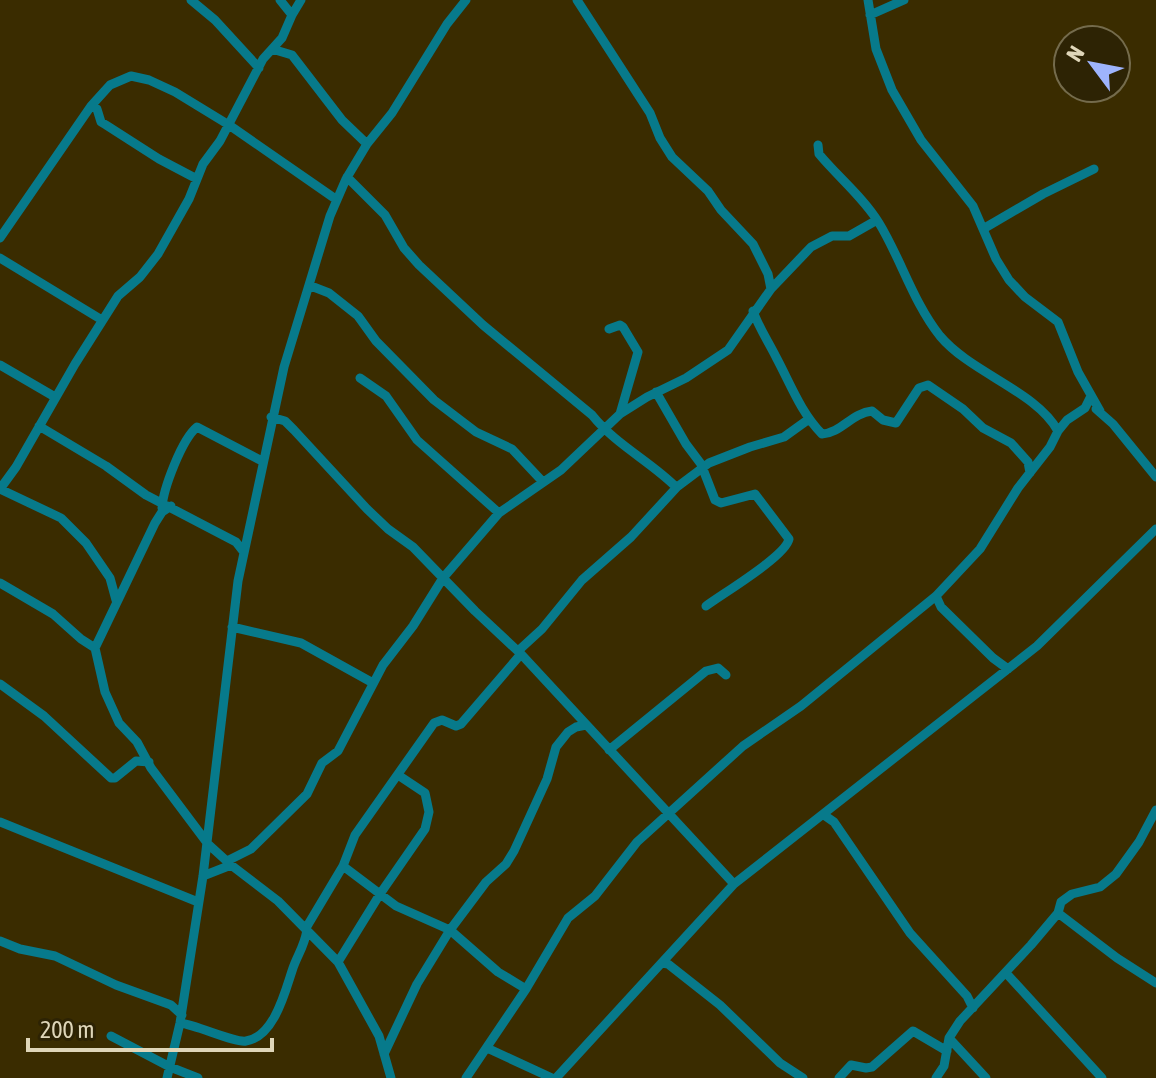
<svg xmlns="http://www.w3.org/2000/svg" width="1156" height="1078" font-family="'Asap Condensed',sans-serif">
<style>
.lines{fill:none;stroke-linecap:round;stroke-linejoin:round}
.minor{stroke:#077a8b;stroke-width:9}
</style>
<rect width="100%" height="100%" fill="#3a2c00"/>
<g class="lines">
<!-- minor -->
<path class="minor" d="M 191,0 L 215,20 L 259,68
M 577,0 L 650,113 L 660,138 L 672,157 L 708,191 L 721,210 L 753,244 L 768,274 L 771,289
M 868,0 L 876,49 L 892,90 L 921,140 L 973,206 L 996,259 L 1009,280 L 1025,297 L 1058,322 L 1078,372 L 1100,411
M 292,15 L 301,0
M 870,15 L 904,0
M 272,49 L 292,55 L 342,120 L 367,144
M 97,109 L 101,122 L 106,125 L 159,159 L 197,179
M 818,145 L 819,154 C 838,177 863,197 879,223 C 901,259 913,302 940,336 C 971,373 1036,391 1058,431
M 347,177 L 385,215 L 404,248 L 419,265 L 483,325 L 592,415 C 616,445 650,461 676,487
M 983,229 L 1043,194 L 1094,169
M 0,238 L 91,106 L 110,85 L 131,76 L 149,80 L 175,92 L 229,125 L 337,200
M 0,258 L 102,320
M 311,286 L 329,293 L 358,316 L 376,341 L 434,400 L 476,432 L 512,449 L 543,482
M 753,311 C 759,328 768,341 776,357 C 790,383 801,413 822,434 C 841,433 852,413 872,411 L 883,420 L 896,423 L 919,388 L 928,385 L 963,409 L 983,428 L 1011,443 L 1028,462 L 1030,473
M 609,329 L 620,325 L 623,327 L 638,352 L 620,414
M 0,365 L 55,397
M 360,378 L 386,396 L 417,440 L 499,513
M 656,392 L 686,444 L 701,464 L 715,500 L 721,503 L 755,494 L 789,539 C 786,556 722,594 706,606
M 1096,409 L 1113,424 L 1156,477
M 271,417 L 285,421 L 294,430 L 367,509 L 388,529 L 413,547 L 475,611 L 521,654 L 734,884
M 39,426 L 106,466 L 146,495 L 236,542 L 243,551
M 171,506 L 162,512 L 155,523 L 95,648 L 105,692 L 119,723 L 137,742 L 151,768 L 208,844 L 231,865 L 278,901 L 338,962 L 379,1036 L 391,1078
M 162,508 C 163,489 182,439 197,427 L 262,461
M 0,583 L 53,614 L 81,639 L 95,648
M 936,596 L 941,607 L 993,658 L 1008,669
M 116,600 L 110,578 L 86,543 L 61,518 L 0,489 L 16,467 L 75,364 L 118,296 L 140,277 L 158,254 L 189,199 L 203,164 L 220,141 L 263,59 L 282,38 L 292,15 L 280,0
M 232,627 L 301,643 L 373,683
M 518,651 L 542,629 L 582,580 L 631,537 L 677,487 L 709,463 L 750,447 L 784,437 L 809,419
M 0,684 L 44,716 L 111,778 L 115,778 L 136,761 L 149,762
M 609,750 L 706,671 L 718,668 L 726,675
M 824,815 L 834,822 L 910,933 L 967,996 L 973,1008
M 0,822 L 198,902
M 227,861 L 251,849 L 307,794 L 322,763 L 338,751 L 383,665 L 413,626 L 443,578 L 499,513 L 561,470 L 620,414 L 647,397 L 686,378 L 728,350 L 771,289 L 811,247 L 832,236 L 849,236 L 877,220
M 343,866 L 355,835 L 434,723 L 442,720 L 456,726 L 461,724 L 521,654
M 203,876 L 231,865
M 1058,913 L 1117,958 L 1156,983
M 306,928 L 343,866 L 396,906 L 450,930 L 498,972 L 526,989
M 0,941 L 20,949 L 55,956 L 116,985 L 171,1005 L 182,1015
M 338,962 L 380,894 L 425,829 L 429,812 L 425,793 L 398,775
M 662,963 L 668,964 L 720,1005 L 780,1063 L 803,1078
M 1006,973 L 1102,1078
M 180,1023 C 197,1025 235,1043 246,1041 C 274,1037 285,992 292,971 C 297,955 304,948 307,930
M 111,1036 L 170,1067 L 198,1078
M 949,1038 L 986,1078
M 487,1048 L 552,1078
M 384,1054 L 417,984 L 450,930 L 486,882 L 506,864 L 514,851 L 547,779 L 556,747 L 568,732 L 576,727 L 586,725
M 167,1078 L 180,1023 L 203,876 L 238,581 L 284,367 L 330,216 L 346,179 L 367,144 L 392,113 L 447,24 L 466,0
M 466,1078 L 526,989 L 568,918 L 595,896 L 637,842 L 743,746 L 801,706 L 936,596 L 980,549 L 1018,488 L 1050,447 L 1058,431 L 1067,420 L 1085,408 L 1091,396
M 556,1078 L 734,884 L 1037,646 L 1156,529
M 839,1078 L 851,1065 L 866,1068 L 872,1067 L 913,1031 L 947,1051
M 936,1078 L 944,1066 L 949,1038 L 960,1021 L 1031,945 L 1058,913 L 1061,902 L 1072,894 L 1100,887 L 1116,874 L 1139,842 L 1156,810"/>
</g>
<!-- north arrow -->
<g transform="translate(1092 64) rotate(302)"><circle r="38" fill="#2d2304" stroke="#746b4c" stroke-width="2"/>
<path d="M0-6L14 30L0 20L-14 30Z" fill="#9eb4fd"/>
<text y="-12" font-size="22" font-weight="bold" text-anchor="middle" fill="#dfd6b9">N</text>
</g>
<!-- scale -->
<path d="M28 1038v12h244v-12" fill="none" stroke="#dfd6b9" stroke-width="4"/>
<text x="40" y="1038" font-size="24" fill="#dfd6b9" stroke="#2d2304" stroke-width="6" paint-order="stroke">200 m</text>
</svg>
